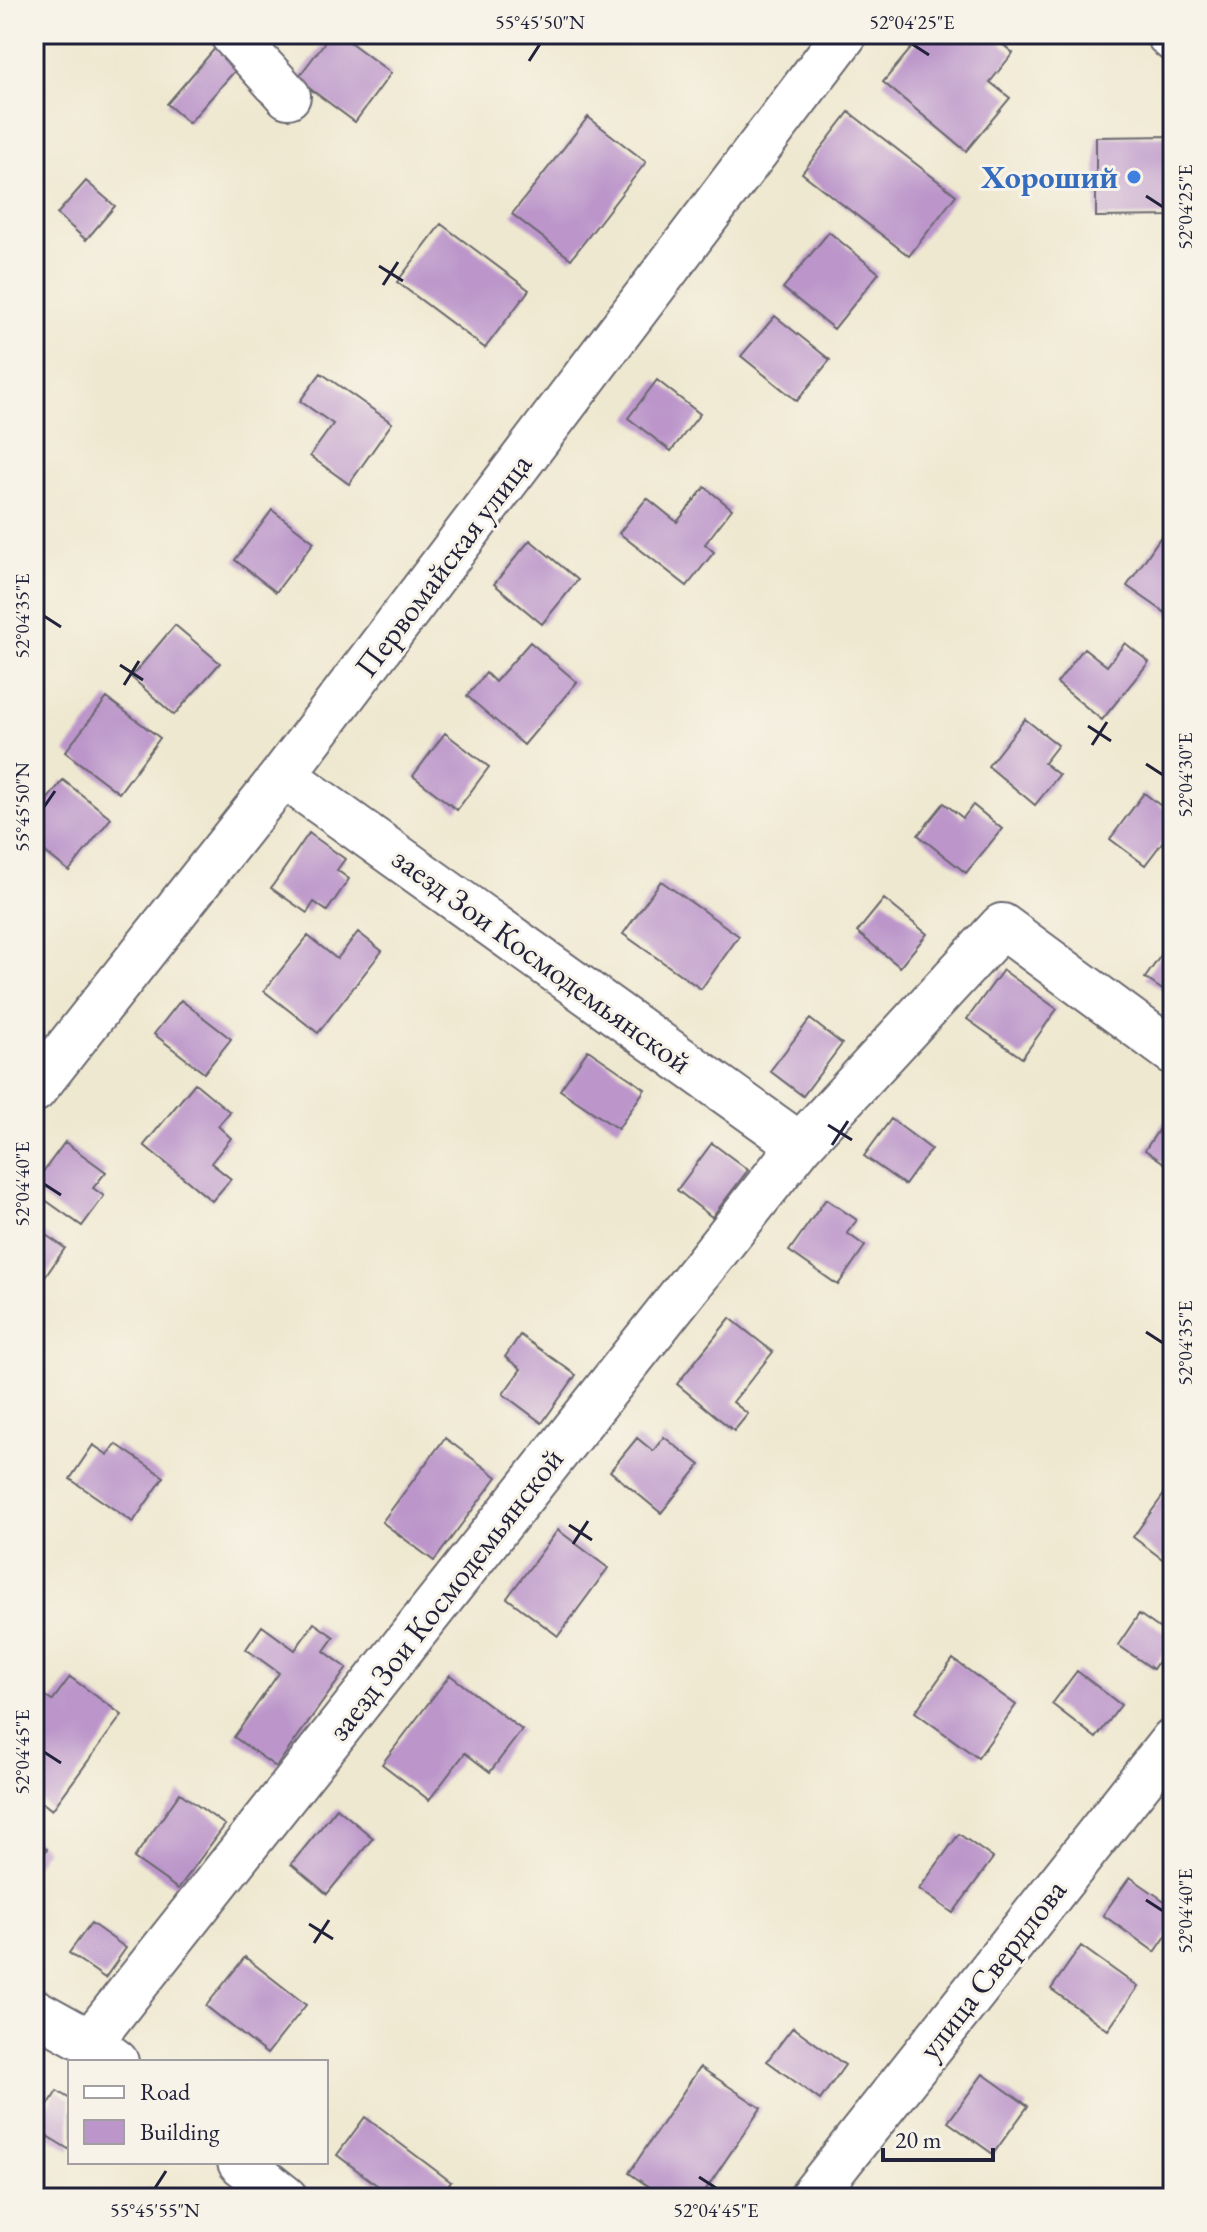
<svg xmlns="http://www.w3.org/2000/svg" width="1207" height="2232" font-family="'EB Garamond',serif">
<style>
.building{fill:#bc96ca}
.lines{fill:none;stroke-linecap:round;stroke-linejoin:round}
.minor-casing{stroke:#6a676f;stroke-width:48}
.minor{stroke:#fff;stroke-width:44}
.ticks{fill:none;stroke:#22223b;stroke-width:3}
.shop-dot{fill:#3f7fe0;stroke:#f7f3e8;stroke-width:3}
.labels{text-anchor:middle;stroke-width:6;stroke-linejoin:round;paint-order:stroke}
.shop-label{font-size:32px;font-weight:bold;fill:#366cbe;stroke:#f7f3e8;text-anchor:end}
.street-label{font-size:32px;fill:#22223b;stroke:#f7f3e8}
.neatline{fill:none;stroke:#22223b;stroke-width:3}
.ticks-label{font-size:20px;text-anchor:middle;fill:#22223b}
</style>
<rect width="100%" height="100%" fill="#f7f3e8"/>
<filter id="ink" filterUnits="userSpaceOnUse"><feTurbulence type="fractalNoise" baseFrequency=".0125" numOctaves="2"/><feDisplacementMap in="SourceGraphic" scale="16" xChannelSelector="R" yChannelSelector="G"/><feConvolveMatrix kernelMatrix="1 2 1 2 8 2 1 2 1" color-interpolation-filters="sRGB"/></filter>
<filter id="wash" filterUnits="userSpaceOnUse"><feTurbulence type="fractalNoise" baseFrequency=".006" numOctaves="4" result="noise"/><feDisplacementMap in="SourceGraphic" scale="32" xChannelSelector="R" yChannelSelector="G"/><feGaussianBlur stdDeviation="1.8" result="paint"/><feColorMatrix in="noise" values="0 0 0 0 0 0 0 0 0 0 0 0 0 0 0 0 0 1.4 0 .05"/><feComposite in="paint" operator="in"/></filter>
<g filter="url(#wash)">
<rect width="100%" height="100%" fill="#efe8d0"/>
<g id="blocks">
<!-- building -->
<path class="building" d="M 331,34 L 339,34 L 391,73 L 355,122 L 297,79 Z
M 923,34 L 990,34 L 1013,53 L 990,82 L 1010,98 L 966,151 L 883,82 Z
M 217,46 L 240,65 L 189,123 L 167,104 Z
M 849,112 L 956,195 L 909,256 L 802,173 Z
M 588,117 L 646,162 L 571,259 L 512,214 Z
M 1173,136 L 1173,216 L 1096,217 L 1096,137 Z
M 86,181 L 115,206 L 86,240 L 57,214 Z
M 441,224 L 529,290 L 485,348 L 397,282 Z
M 829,232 L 879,273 L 834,329 L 783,288 Z
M 775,316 L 830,360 L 797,401 L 741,356 Z
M 321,373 L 392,423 L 349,484 L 310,456 L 333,424 L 300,401 Z
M 657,380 L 700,414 L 671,451 L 628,418 Z
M 705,487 L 732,509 L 705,544 L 714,552 L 687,586 L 619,533 L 647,498 L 677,522 Z
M 272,510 L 314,542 L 276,592 L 235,560 Z
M 1162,535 L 1173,543 L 1173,618 L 1127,586 Z
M 530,540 L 578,580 L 542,624 L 494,584 Z
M 175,625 L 220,663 L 174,715 L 131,677 Z
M 530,642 L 577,682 L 524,745 L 467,696 L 486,673 L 495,682 Z
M 1125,643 L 1149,662 L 1102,720 L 1057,683 L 1084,648 L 1107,666 Z
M 107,698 L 160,738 L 119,793 L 65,752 Z
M 1025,719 L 1058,745 L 1044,763 L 1059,775 L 1035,805 L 988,766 Z
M 445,733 L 489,767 L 457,810 L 413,776 Z
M 63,780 L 111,818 L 69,871 L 34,843 L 34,816 Z
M 1144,793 L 1173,815 L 1173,828 L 1145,865 L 1110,839 Z
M 944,803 L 963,818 L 973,805 L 1002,829 L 966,873 L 918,835 Z
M 309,833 L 345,859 L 337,870 L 349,879 L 327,911 L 314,902 L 307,913 L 271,888 Z
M 661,881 L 739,936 L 701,989 L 623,934 Z
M 884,899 L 927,934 L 900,967 L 857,932 Z
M 358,932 L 382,951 L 318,1033 L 264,991 L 308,936 L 337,959 Z
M 1173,938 L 1173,997 L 1145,978 Z
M 1003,970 L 1057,1009 L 1022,1058 L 967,1019 Z
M 181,1000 L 231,1039 L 204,1073 L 154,1034 Z
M 810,1019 L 842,1044 L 803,1096 L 770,1071 Z
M 588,1050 L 645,1089 L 618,1129 L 560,1090 Z
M 195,1083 L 230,1112 L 218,1126 L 231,1138 L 211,1163 L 231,1179 L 212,1201 L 144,1145 Z
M 1173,1108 L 1173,1169 L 1145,1150 Z
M 891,1119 L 931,1149 L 905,1185 L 864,1156 Z
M 65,1142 L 106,1172 L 93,1188 L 104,1196 L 82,1226 L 34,1192 L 34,1184 Z
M 712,1143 L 748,1170 L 712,1217 L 677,1190 Z
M 826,1199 L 857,1220 L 847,1233 L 865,1246 L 838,1285 L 789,1251 Z
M 34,1227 L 65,1248 L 34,1293 Z
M 730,1318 L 773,1352 L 733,1402 L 748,1414 L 734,1431 L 677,1384 Z
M 520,1335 L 576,1375 L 542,1423 L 503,1394 L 521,1369 L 505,1357 Z
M 664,1437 L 700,1465 L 661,1513 L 610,1471 L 637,1438 L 653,1451 Z
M 445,1438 L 497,1477 L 434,1561 L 382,1522 Z
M 116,1444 L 164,1477 L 133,1522 L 70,1479 L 93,1445 L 108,1455 Z
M 1167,1490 L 1173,1494 L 1173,1567 L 1133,1537 Z
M 558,1530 L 608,1568 L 558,1636 L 507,1598 Z
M 1139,1614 L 1173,1638 L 1153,1669 L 1118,1645 Z
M 314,1623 L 334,1637 L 324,1651 L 347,1668 L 276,1767 L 234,1737 L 279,1673 L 246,1649 L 262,1626 L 295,1650 Z
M 953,1659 L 1016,1705 L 978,1758 L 915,1712 Z
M 1077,1671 L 1121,1705 L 1096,1738 L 1052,1704 Z
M 450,1675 L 522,1730 L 490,1772 L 465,1753 L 429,1800 L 382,1764 Z
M 70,1677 L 122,1715 L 52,1810 L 34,1796 L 34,1688 L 52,1701 Z
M 180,1793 L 225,1825 L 178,1889 L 134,1858 Z
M 337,1808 L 373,1838 L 327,1894 L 291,1864 Z
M 959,1834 L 993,1858 L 953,1913 L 919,1889 Z
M 34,1839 L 47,1849 L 34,1867 Z
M 1130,1877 L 1173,1907 L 1173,1926 L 1155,1952 L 1103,1915 Z
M 91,1923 L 126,1948 L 105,1978 L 69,1953 Z
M 1081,1946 L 1138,1987 L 1108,2030 L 1051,1989 Z
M 245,1957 L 306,2005 L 267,2054 L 206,2006 Z
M 793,2027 L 845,2065 L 820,2100 L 767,2061 Z
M 700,2067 L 761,2108 L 700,2198 L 665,2198 L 629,2173 Z
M 983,2074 L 1028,2106 L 993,2154 L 948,2122 Z
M 57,2091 L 70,2099 L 70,2150 L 34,2128 Z
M 365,2117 L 451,2182 L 439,2198 L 394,2198 L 337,2155 Z
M 148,2187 L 164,2198 L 140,2198 Z"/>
</g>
</g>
<g filter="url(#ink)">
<use href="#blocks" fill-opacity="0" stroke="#6a676f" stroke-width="2"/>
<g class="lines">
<!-- minor casing -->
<g class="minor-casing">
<path id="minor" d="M 232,34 L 288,96
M 1168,34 L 1173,39
M 283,775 L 800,1145
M 34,1090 L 283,775 L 845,34
M 34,2011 L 90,2042 L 116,2062
M 90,2042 L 800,1145 L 1002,926 L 1173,1052
M 240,2162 L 285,2198
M 811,2198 L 1173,1740"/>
</g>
<!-- minor -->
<use href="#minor" class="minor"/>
</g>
</g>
<!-- ticks -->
<path class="ticks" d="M 912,44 L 929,55M 529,61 L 540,44M 1146,196 L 1163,207M 379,266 L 403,281M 383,285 L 398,262M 44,616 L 61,627M 120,665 L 143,680M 124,685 L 139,661M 1088,726 L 1111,741M 1092,745 L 1107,722M 1146,764 L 1163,775M 44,807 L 55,791M 828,1125 L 852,1140M 832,1145 L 848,1121M 44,1184 L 61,1195M 1146,1332 L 1163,1343M 569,1525 L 592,1540M 573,1544 L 588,1521M 44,1752 L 61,1763M 1146,1900 L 1163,1911M 309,1924 L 333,1939M 314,1943 L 329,1920M 699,2177 L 716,2188M 155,2188 L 166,2171"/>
<!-- markers -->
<circle class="shop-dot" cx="1134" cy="177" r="8"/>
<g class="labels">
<!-- shop labels -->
<g class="shop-label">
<text x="1118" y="188">Хороший</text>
</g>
<!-- street labels -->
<g class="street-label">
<text transform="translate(443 565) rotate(-53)" y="11">Первомайская улица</text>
<text transform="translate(542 960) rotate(36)" y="11">заезд Зои Космодемьянской</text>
<text transform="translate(445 1594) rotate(-52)" y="11">заезд Зои Космодемьянской</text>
<text transform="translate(992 1969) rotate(-52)" y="11">улица Свердлова</text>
</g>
</g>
<!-- margin -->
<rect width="1207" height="2232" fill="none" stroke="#f7f3e8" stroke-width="88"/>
<!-- legend -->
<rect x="68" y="2060" width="260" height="104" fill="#f7f3e8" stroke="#a29fa3" stroke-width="2"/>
<rect x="84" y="2086" width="40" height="12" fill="#ffffff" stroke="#a29fa3" stroke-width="2"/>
<text x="140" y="2100" font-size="24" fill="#22223b">Road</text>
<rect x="84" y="2120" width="40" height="24" fill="#bc96ca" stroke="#a29fa3" stroke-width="2"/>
<text x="140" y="2140" font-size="24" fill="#22223b">Building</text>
<!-- scale -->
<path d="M883 2148v12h110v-12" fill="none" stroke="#22223b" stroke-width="4"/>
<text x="895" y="2148" font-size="24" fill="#22223b" stroke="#f7f3e8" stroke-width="6" paint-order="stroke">20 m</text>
<rect x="44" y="44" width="1119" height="2144" class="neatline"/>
<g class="ticks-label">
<text x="540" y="29">55°45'50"N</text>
<text x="912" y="29">52°04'25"E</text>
<text transform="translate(1185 207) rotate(-90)" y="7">52°04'25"E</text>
<text transform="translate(22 616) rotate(-90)" y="7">52°04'35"E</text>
<text transform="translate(1185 775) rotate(-90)" y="7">52°04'30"E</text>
<text transform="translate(22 807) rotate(-90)" y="7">55°45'50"N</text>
<text transform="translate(22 1184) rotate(-90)" y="7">52°04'40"E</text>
<text transform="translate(1185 1343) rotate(-90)" y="7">52°04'35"E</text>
<text transform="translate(22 1752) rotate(-90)" y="7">52°04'45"E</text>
<text transform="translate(1185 1911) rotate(-90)" y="7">52°04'40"E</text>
<text x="155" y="2217">55°45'55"N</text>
<text x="716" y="2217">52°04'45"E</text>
</g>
</svg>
